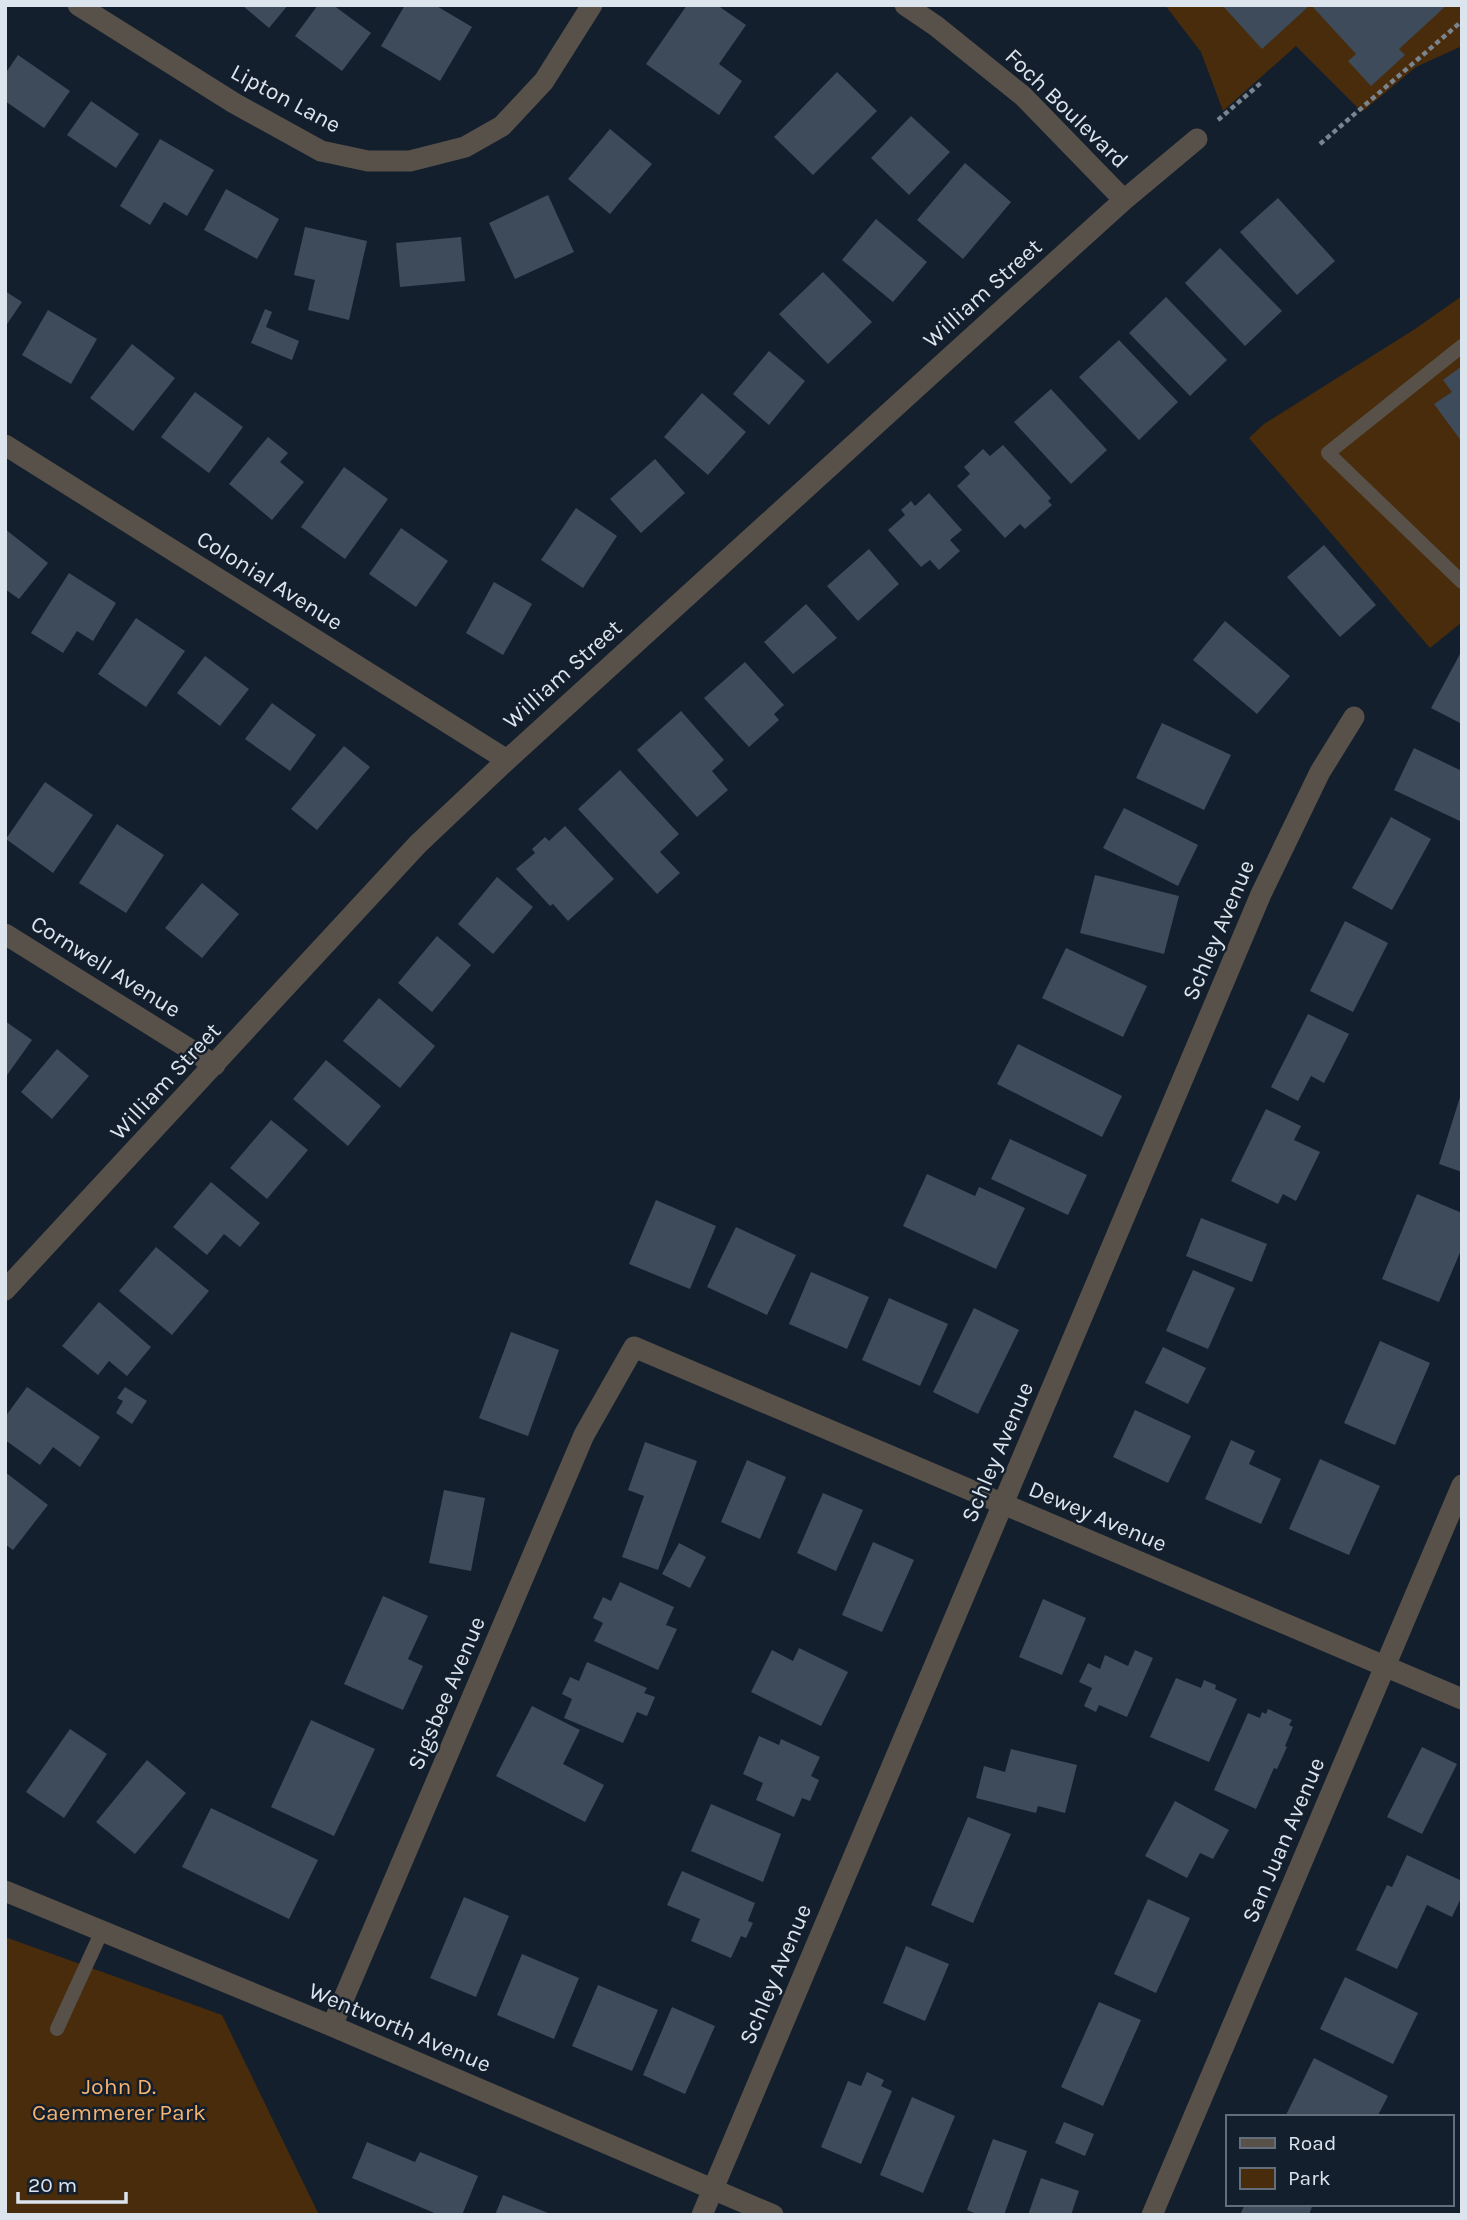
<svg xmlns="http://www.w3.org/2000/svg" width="1467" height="2220" font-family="Karla,sans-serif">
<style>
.green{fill:#482c0c}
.building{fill:#3e4b5b}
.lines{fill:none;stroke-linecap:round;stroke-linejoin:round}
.path{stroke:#7a848f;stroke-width:4.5;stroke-dasharray:5 3.5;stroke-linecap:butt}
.lane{stroke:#58514a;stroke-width:14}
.street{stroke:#58514a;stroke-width:21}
.labels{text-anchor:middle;stroke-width:5;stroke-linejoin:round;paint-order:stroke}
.street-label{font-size:23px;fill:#dce4ed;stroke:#141f2d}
.park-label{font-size:23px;fill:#f6b36e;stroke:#141f2d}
</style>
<rect width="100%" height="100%" fill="#141f2d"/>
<!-- green -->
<path class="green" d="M 1165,5 L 1462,5 L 1462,46 L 1416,67 L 1362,112 L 1296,46 L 1223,111 L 1201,52 Z
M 1462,296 L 1462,622 L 1430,648 L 1249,438 L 1264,424 L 1415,329 Z
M 5,1937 L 222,2015 L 319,2215 L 5,2215 Z"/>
<!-- building -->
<path class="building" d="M 242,5 L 288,5 L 269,28 Z
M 318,5 L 333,5 L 371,33 L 342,71 L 295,36 Z
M 405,5 L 435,5 L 472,27 L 440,81 L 381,46 Z
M 687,5 L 717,5 L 746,25 L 719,64 L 742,81 L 719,115 L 646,64 Z
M 1222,5 L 1310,5 L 1262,49 Z
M 1311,5 L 1447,5 L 1399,49 L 1405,55 L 1371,86 L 1348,61 L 1356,54 Z
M 18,55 L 70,91 L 44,128 L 5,101 L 5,74 Z
M 837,72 L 877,111 L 813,175 L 774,137 Z
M 91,101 L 139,134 L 116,168 L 67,135 Z
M 911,116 L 950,152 L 909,195 L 871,158 Z
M 610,129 L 652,164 L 610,214 L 568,179 Z
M 160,139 L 214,170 L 187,216 L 164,202 L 150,225 L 120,206 Z
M 965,163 L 1011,202 L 963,259 L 917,220 Z
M 226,189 L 279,219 L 257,259 L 204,230 Z
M 548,195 L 574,252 L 515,279 L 489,223 Z
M 1278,198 L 1335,261 L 1297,295 L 1240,232 Z
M 876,219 L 927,262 L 893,302 L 842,260 Z
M 305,227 L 367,241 L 349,320 L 308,310 L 315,280 L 294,275 Z
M 461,237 L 465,281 L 400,287 L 396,243 Z
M 1220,248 L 1282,311 L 1245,346 L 1185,283 Z
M 823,272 L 872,322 L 828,364 L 779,314 Z
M 5,291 L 22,302 L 5,327 Z
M 1166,297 L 1227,360 L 1190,396 L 1129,333 Z
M 265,309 L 272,312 L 266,327 L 299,341 L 292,360 L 251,343 Z
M 48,310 L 97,339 L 71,384 L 22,355 Z
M 1119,340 L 1178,402 L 1139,440 L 1079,377 Z
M 132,344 L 175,378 L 133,431 L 90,398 Z
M 769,351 L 805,381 L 769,425 L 733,394 Z
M 1462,366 L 1462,442 L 1434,404 L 1452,392 L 1443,380 Z
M 1051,389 L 1107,450 L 1071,484 L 1014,422 Z
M 195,392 L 243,427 L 209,473 L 161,437 Z
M 702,393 L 746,432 L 708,475 L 664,437 Z
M 268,437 L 288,453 L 280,462 L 304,482 L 272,520 L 229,484 Z
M 1003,445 L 1051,498 L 1048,501 L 1052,505 L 1025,529 L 1020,524 L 1005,538 L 957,486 L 970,474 L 964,467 L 983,449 L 990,456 Z
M 655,459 L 685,493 L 641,533 L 610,499 Z
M 344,467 L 388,499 L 345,559 L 301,527 Z
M 929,493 L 962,530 L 950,540 L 960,551 L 939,570 L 930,560 L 921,567 L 888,530 L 905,515 L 901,510 L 911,501 L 915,506 Z
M 576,508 L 617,536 L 583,588 L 541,560 Z
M 401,528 L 448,561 L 416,607 L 369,574 Z
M 5,529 L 48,563 L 19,599 L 5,589 Z
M 1324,545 L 1376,605 L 1340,637 L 1287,577 Z
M 869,549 L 899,584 L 858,621 L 827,586 Z
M 69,573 L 116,603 L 93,641 L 77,631 L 63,653 L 31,633 Z
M 494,582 L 532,604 L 503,655 L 466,633 Z
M 806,604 L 837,638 L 793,674 L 764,642 Z
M 136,618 L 185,651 L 146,707 L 98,674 Z
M 1225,621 L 1290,676 L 1257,714 L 1193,660 Z
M 1460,654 L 1462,655 L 1462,724 L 1431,708 Z
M 205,656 L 249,689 L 220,726 L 177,693 Z
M 745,662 L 784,705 L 774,714 L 779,720 L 749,747 L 704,698 Z
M 272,703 L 316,735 L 290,771 L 245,739 Z
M 681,711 L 724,760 L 712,771 L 728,790 L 697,817 L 637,750 Z
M 1162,723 L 1231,755 L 1204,810 L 1136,778 Z
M 344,746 L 370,767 L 317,830 L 291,809 Z
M 1414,748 L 1462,771 L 1462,822 L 1394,790 Z
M 620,770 L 679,834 L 660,852 L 680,873 L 657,894 L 578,809 Z
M 45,782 L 93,815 L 53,873 L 6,839 Z
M 1124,808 L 1198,845 L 1178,886 L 1103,848 Z
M 1391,817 L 1431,839 L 1392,910 L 1352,888 Z
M 117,824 L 164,855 L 126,913 L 79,883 Z
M 565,826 L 614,879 L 568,921 L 553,904 L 550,906 L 516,869 L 535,853 L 532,849 L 545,837 L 549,841 Z
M 1095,875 L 1179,896 L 1164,954 L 1080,933 Z
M 497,877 L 533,907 L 493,954 L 458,924 Z
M 202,883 L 239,914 L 202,958 L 165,928 Z
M 1345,921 L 1388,943 L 1353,1012 L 1310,991 Z
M 437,936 L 471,965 L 432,1012 L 398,983 Z
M 1066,948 L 1147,986 L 1123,1037 L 1042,998 Z
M 379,998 L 435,1046 L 400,1088 L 343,1041 Z
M 1308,1014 L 1349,1034 L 1324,1083 L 1311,1076 L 1298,1101 L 1271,1087 Z
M 5,1021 L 32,1040 L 5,1078 Z
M 1018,1044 L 1122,1096 L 1102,1137 L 997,1084 Z
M 57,1049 L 89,1076 L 52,1119 L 21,1092 Z
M 326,1060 L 381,1106 L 348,1146 L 293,1099 Z
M 1461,1094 L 1462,1094 L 1462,1172 L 1439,1164 Z
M 1266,1109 L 1301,1126 L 1294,1140 L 1320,1152 L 1296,1201 L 1283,1194 L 1278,1204 L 1231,1181 Z
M 271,1120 L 308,1150 L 267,1199 L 230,1168 Z
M 1010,1139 L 1087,1175 L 1068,1215 L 991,1179 Z
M 927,1174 L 975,1196 L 979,1187 L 1025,1208 L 996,1269 L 903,1226 Z
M 211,1182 L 260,1223 L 240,1247 L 224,1234 L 207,1255 L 173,1227 Z
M 1417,1194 L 1462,1213 L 1462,1248 L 1439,1302 L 1382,1279 Z
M 656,1200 L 716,1226 L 690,1289 L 629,1264 Z
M 1201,1218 L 1267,1244 L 1252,1282 L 1186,1256 Z
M 736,1227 L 796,1255 L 767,1315 L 707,1287 Z
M 156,1247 L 209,1291 L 172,1335 L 119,1291 Z
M 1193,1270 L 1235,1288 L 1208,1349 L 1166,1331 Z
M 811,1272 L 869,1297 L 847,1349 L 789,1324 Z
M 889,1298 L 948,1324 L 920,1386 L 862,1360 Z
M 99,1302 L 151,1347 L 127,1376 L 109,1361 L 98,1375 L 62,1346 Z
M 974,1308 L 1019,1330 L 978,1414 L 933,1392 Z
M 511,1332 L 559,1350 L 528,1436 L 479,1418 Z
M 1380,1341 L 1430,1363 L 1395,1445 L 1344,1423 Z
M 1163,1347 L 1206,1368 L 1188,1404 L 1145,1383 Z
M 27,1387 L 100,1437 L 80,1467 L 53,1447 L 40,1465 L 5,1440 L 5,1417 Z
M 125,1387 L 147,1401 L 132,1424 L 116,1413 L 123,1401 L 117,1398 Z
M 1135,1410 L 1191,1436 L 1168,1483 L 1113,1457 Z
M 1231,1440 L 1255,1451 L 1249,1464 L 1281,1479 L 1261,1524 L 1205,1499 Z
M 645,1442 L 697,1461 L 658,1570 L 622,1557 L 644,1496 L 628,1490 Z
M 1320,1459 L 1380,1486 L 1349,1555 L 1289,1529 Z
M 747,1460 L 786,1477 L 760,1539 L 721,1522 Z
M 5,1472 L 48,1505 L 13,1550 L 5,1544 Z
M 444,1490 L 485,1498 L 471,1571 L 429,1563 Z
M 823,1493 L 863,1510 L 836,1571 L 797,1553 Z
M 873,1542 L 914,1560 L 882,1632 L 842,1615 Z
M 679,1543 L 706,1557 L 690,1588 L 662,1574 Z
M 620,1582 L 674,1607 L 666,1625 L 677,1629 L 658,1670 L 594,1641 L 603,1623 L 593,1618 L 603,1597 L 611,1601 Z
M 383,1596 L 428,1616 L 408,1659 L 423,1666 L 403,1710 L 344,1684 Z
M 1043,1599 L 1086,1618 L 1062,1675 L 1019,1657 Z
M 799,1648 L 848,1672 L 821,1726 L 751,1692 L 772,1650 L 793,1661 Z
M 1135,1650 L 1153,1658 L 1127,1717 L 1099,1705 L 1096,1712 L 1084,1706 L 1092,1688 L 1079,1682 L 1088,1663 L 1100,1669 L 1105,1655 L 1128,1666 Z
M 587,1662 L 647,1688 L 644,1693 L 655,1697 L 647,1716 L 637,1712 L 623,1743 L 564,1718 L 572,1699 L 562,1694 L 570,1677 L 579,1681 Z
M 1176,1678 L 1201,1688 L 1204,1680 L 1216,1685 L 1215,1689 L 1237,1699 L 1209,1762 L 1150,1737 Z
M 532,1706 L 580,1730 L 563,1764 L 604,1785 L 585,1822 L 496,1776 Z
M 1268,1709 L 1292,1720 L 1289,1725 L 1293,1727 L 1285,1746 L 1287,1747 L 1277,1769 L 1274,1768 L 1256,1809 L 1214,1790 L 1248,1713 L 1260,1718 L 1262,1712 L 1266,1714 Z
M 311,1720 L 375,1749 L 334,1836 L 271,1807 Z
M 70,1729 L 107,1754 L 64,1818 L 26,1792 Z
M 759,1736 L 779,1745 L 781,1739 L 820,1757 L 811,1776 L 819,1780 L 810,1801 L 802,1798 L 794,1817 L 756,1800 L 763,1783 L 743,1774 Z
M 1422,1747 L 1457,1764 L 1422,1834 L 1387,1817 Z
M 1011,1749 L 1077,1765 L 1065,1813 L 1038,1806 L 1036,1813 L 976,1798 L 984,1766 L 1005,1772 Z
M 147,1760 L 186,1793 L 135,1854 L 96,1822 Z
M 1175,1801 L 1229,1830 L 1213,1859 L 1200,1853 L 1187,1878 L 1145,1856 Z
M 711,1804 L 781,1834 L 763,1882 L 691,1851 Z
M 211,1808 L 318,1860 L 289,1919 L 182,1867 Z
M 968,1817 L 1011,1834 L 973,1923 L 931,1905 Z
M 1407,1855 L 1462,1881 L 1462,1896 L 1452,1917 L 1427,1905 L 1397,1969 L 1356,1950 L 1387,1885 L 1392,1887 Z
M 682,1871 L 755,1903 L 748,1921 L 753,1923 L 746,1938 L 741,1936 L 731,1958 L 691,1941 L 700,1919 L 667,1905 Z
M 464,1897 L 509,1916 L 476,1997 L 430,1978 Z
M 1148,1899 L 1190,1918 L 1156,1993 L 1114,1974 Z
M 906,1946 L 949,1964 L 925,2021 L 883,2003 Z
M 522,1954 L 579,1978 L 554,2039 L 497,2015 Z
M 1345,1977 L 1418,2013 L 1393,2064 L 1320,2029 Z
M 598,1985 L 658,2010 L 632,2071 L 572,2046 Z
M 1099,2002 L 1141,2020 L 1103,2106 L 1061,2087 Z
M 672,2007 L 715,2026 L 685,2094 L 643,2075 Z
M 1314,2058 L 1388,2096 L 1377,2117 L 1285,2117 Z
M 867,2072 L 884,2080 L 881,2086 L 892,2091 L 861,2164 L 821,2147 L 848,2081 L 861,2086 Z
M 912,2097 L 955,2116 L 923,2193 L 880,2175 Z
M 1064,2122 L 1094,2134 L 1085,2156 L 1055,2143 Z
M 993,2139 L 1027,2151 L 1004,2215 L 979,2215 L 967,2210 Z
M 367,2142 L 415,2162 L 420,2152 L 478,2176 L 462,2215 L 439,2215 L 352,2178 Z
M 1041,2178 L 1079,2191 L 1071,2215 L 1028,2215 Z
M 503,2195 L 553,2215 L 495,2215 Z
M 1245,2204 L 1313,2204 L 1309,2215 L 1240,2215 Z"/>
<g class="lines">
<!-- path -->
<path class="path" d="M 1218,120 L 1262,82
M 1320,144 L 1462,21"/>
<!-- lane -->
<path class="lane" d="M 1462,346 L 1328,453 L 1462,582
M 57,2029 L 102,1931"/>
<!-- street -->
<path class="street" d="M 78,5 L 234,103 L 321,151 L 368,161 L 410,161 L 465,147 L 502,126 L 544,81 L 592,5
M 905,5 L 936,26 L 1023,96 L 1124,200
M 5,445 L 507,760
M 5,934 L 215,1065
M 5,1290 L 418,844 L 507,760 L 948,359 L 1124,200 L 1197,139
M 5,1891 L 332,2026 L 773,2215
M 332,2026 L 584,1435 L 634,1347 L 1462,1699
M 702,2215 L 1261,894 L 1320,772 L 1354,717
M 1152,2215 L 1462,1485"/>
</g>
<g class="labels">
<!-- street labels -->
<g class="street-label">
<text transform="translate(286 98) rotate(28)" y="8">Lipton Lane</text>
<text transform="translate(1067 108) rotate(44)" y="8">Foch Boulevard</text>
<text transform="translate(982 293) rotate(-42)" y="8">William Street</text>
<text transform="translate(270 580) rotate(32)" y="8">Colonial Avenue</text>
<text transform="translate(562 674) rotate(-42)" y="8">William Street</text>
<text transform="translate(1218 930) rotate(-67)" y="8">Schley Avenue</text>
<text transform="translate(106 966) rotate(32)" y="8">Cornwell Avenue</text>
<text transform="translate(165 1081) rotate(-47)" y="8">William Street</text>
<text transform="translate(997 1452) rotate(-67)" y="8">Schley Avenue</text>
<text transform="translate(1098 1516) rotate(23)" y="8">Dewey Avenue</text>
<text transform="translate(446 1693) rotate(-67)" y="8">Sigsbee Avenue</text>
<text transform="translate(1283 1840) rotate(-67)" y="8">San Juan Avenue</text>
<text transform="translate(775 1974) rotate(-67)" y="8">Schley Avenue</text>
<text transform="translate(400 2027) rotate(23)" y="8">Wentworth Avenue</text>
</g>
<!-- park labels -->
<g class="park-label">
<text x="119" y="2094">John D.<tspan x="119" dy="26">Caemmerer Park</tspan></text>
</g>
</g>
<!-- border -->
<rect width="1467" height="2220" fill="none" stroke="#dce4ed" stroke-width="14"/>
<!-- legend -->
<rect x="1226" y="2115" width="228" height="91" fill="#141f2d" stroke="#646e7a" stroke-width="2"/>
<rect x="1240" y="2138" width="35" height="10" fill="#58514a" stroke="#646e7a" stroke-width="2"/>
<text x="1288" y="2150" font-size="21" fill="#dce4ed">Road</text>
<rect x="1240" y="2168" width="35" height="21" fill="#482c0c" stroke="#646e7a" stroke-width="2"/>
<text x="1288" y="2185" font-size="21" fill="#dce4ed">Park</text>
<!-- scale -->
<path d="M18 2192v10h108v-10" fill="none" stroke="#dce4ed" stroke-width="3.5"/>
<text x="28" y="2192" font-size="21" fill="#dce4ed" stroke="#141f2d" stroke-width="5" paint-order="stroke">20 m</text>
</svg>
